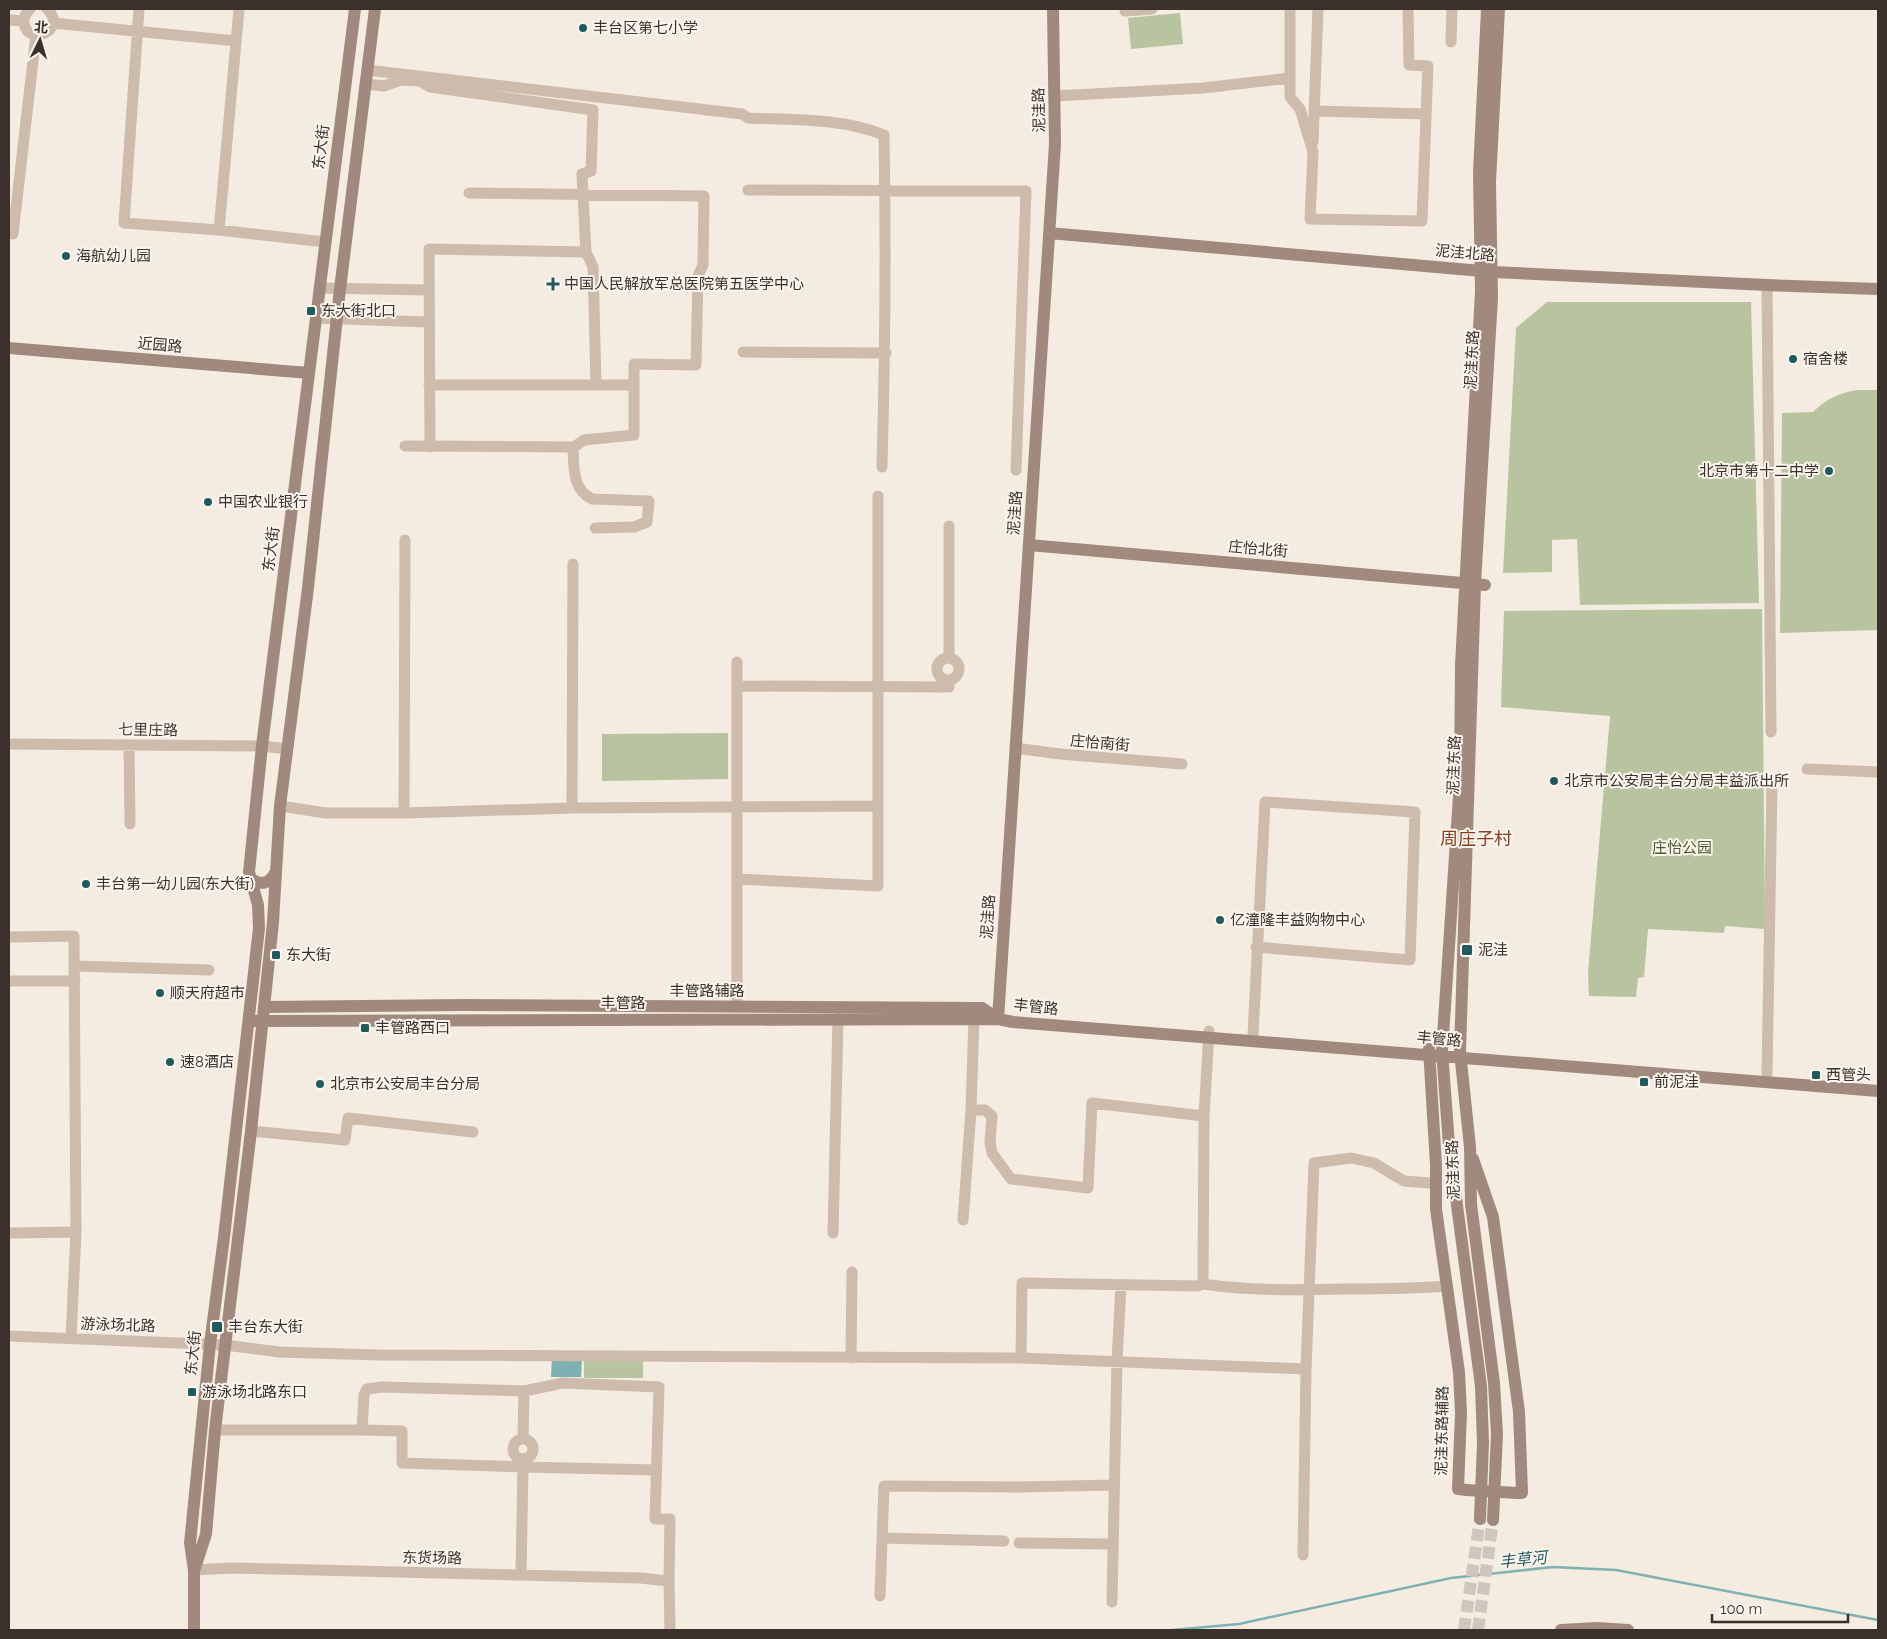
<svg xmlns="http://www.w3.org/2000/svg" width="1887" height="1639" font-family="Raleway,'Noto Sans SC',sans-serif">
<style>
.green{fill:#b8c4a0}
.water{fill:#7fb0b2}
.lines{fill:none;stroke-linecap:round;stroke-linejoin:round}
.stream{stroke:#7fb0b2;stroke-width:2.5}
.secondary-tunnel{stroke:#cfc6bd;stroke-width:12;stroke-dasharray:12 6;stroke-linecap:butt}
.street{stroke:#cdbbac;stroke-width:11}
.secondary{stroke:#a18a7d;stroke-width:12}
.secondary-bridge{stroke:#a18a7d;stroke-width:12}
.poi-dot{fill:#1f5a5e;stroke:#fbf5ee;stroke-width:2}
.labels{text-anchor:middle;stroke-width:4;stroke-linejoin:round;paint-order:stroke}
.poi-label{font-size:15px;fill:#3b302b;stroke:#fbf5ee;text-anchor:start}
.street-label{font-size:15px;fill:#3b302b;stroke:#fbf5ee}
.park-label{font-size:15px;fill:#4a5a2e;stroke:#fbf5ee}
.water-label{font-size:16px;font-style:italic;fill:#1f5a5e;stroke:#fbf5ee}
.quarter-label{font-size:18px;fill:#8c3b22;stroke:#fbf5ee}
</style>
<rect width="100%" height="100%" fill="#f4ebe1"/>
<!-- green -->
<path class="green" d="M 1180,13 L 1183,44 L 1131,49 L 1128,18 Z
M 1547,302 L 1751,302 L 1759,603 L 1580,605 L 1577,539 L 1552,540 L 1552,572 L 1503,573 L 1516,328 Z
M 1857,390 L 1878,390 L 1878,630 L 1780,633 L 1782,413 L 1813,412 C 1826,399 1839,393 1857,390 Z
M 1762,609 L 1765,929 L 1725,926 L 1724,933 L 1648,929 L 1644,977 L 1638,978 L 1636,997 L 1589,996 L 1588,973 L 1610,716 L 1501,707 L 1504,611 Z
M 728,733 L 728,779 L 602,781 L 602,734 Z
M 643,1358 L 643,1378 L 584,1378 L 584,1359 Z"/>
<!-- water -->
<path class="water" d="M 552,1357 L 582,1358 L 581,1377 L 551,1377 Z"/>
<g class="lines">
<!-- stream -->
<path class="stream" d="M 1172,1630 L 1239,1624 L 1451,1578 L 1553,1567 L 1616,1570 L 1878,1620"/>
<!-- secondary-tunnel -->
<path class="secondary-tunnel" d="M 1464,1630 L 1480,1519
M 1478,1630 L 1493,1520"/>
<!-- street -->
<path class="street" d="M 30,9 C 26,13 23,17 24,23 C 28,48 69,29 47,9
M 139,9 L 124,223 L 219,230 L 325,242
M 1290,9 L 1290,78
M 1125,11 L 1152,9
M 9,20 L 24,21
M 53,23 L 236,41
M 1451,42 L 1452,9
M 367,70 L 742,114 L 748,118 C 793,120 842,118 884,135 C 886,246 885,357 882,467
M 365,84 L 384,86 L 401,80 L 420,81 L 430,87 L 593,110 L 591,171 L 582,174 L 586,252 L 429,249 L 430,447
M 1055,96 L 1203,88 L 1290,78 L 1290,97 L 1300,109 L 1313,152 L 1310,219 L 1422,221 L 1428,66 L 1409,65 L 1408,9
M 1314,111 L 1426,114
M 1313,142 L 1318,9
M 748,190 L 1026,191 L 1016,470
M 219,230 L 239,9
M 13,234 L 36,35
M 586,252 L 593,267 L 596,385
M 1767,285 L 1771,732
M 319,288 L 428,290
M 316,318 L 428,322
M 743,352 L 886,353
M 429,385 L 634,385
M 405,446 L 574,447 L 584,440 L 634,435 L 634,364 L 696,365 L 698,276 L 703,265 L 704,196 L 469,193
M 573,447 C 574,468 572,489 592,499 L 649,501 L 647,522 L 634,527 L 595,528
M 949,658 L 949,526
M937 669a11 11 0 1 1 22 0a11 11 0 1 1-22 0Z
M 737,662 L 737,1007
M 737,686 L 949,687 L 949,680
M 9,744 L 262,746 L 287,749
M 129,745 L 130,824
M 1015,748 L 1060,754 L 1182,764
M 1807,769 L 1878,772
M 280,806 L 326,813 L 404,813 L 572,808 L 878,806 L 878,496
M 572,808 L 573,564
M 404,813 L 405,540
M 737,879 L 878,886 L 878,806
M 9,937 L 74,936 L 76,1232 L 9,1233
M 75,966 L 209,970
M 9,981 L 75,981
M 1253,1035 L 1265,802 L 1415,812 L 1410,960 L 1256,947
M 1767,1075 L 1772,783
M 971,1110 L 985,1110 L 992,1116 L 990,1142 L 992,1153 L 1011,1179 L 1088,1188 L 1092,1103 L 1204,1116
M 251,1131 L 345,1140 L 348,1118 L 473,1132
M 963,1220 L 971,1110 L 974,1018
M 833,1233 L 838,1018
M 1203,1284 L 1204,1116 L 1209,1031
M 9,1336 L 225,1345 L 279,1352 L 379,1355 L 1021,1358 L 1306,1369
M 71,1338 L 76,1232
M 851,1358 L 852,1272
M 1021,1358 L 1022,1283 L 1198,1286 L 1203,1284 C 1250,1291 1297,1290 1344,1289 C 1378,1289 1413,1289 1447,1286
M 215,1430 L 362,1430 L 364,1395 L 367,1389 L 382,1387 L 524,1391 L 563,1383 L 659,1387 L 655,1519 L 670,1519 L 669,1581 L 670,1630
M 362,1430 L 402,1431 L 402,1463 L 523,1467 L 521,1575
M513 1449a10 10 0 1 1 20 0a10 10 0 1 1-20 0Z
M 523,1439 L 524,1391
M 523,1459 L 523,1467 L 656,1470
M 882,1538 L 1004,1541
M 1019,1543 L 1113,1544
M 1303,1555 L 1306,1369 L 1314,1163 L 1351,1158 L 1374,1163 L 1404,1181 L 1430,1183
M 194,1570 L 231,1568 L 640,1578 L 669,1581
M 880,1596 L 884,1486 L 1020,1487 L 1114,1485
M 1112,1602 L 1117,1361 L 1121,1285"/>
<!-- secondary -->
<path class="secondary" d="M 1049,233 L 1493,272 L 1767,285 L 1878,289
M 9,348 L 309,373
M 1029,545 L 1485,585
M 250,878 C 261,886 269,884 275,873
M 264,1007 L 463,1005 L 982,1008 L 998,1019
M 998,1019 L 1055,144 L 1053,9
M 249,1021 L 998,1019 L 1013,1022 L 1878,1091
M 1429,1049 L 1436,1165 L 1436,1209 L 1459,1372 L 1461,1413 L 1458,1489 L 1467,1490
M 1473,1159 L 1493,1217 L 1519,1412 L 1522,1493 L 1517,1493
M 1480,1519 L 1483,1443 L 1481,1386 L 1449,1145 L 1442,1051 L 1460,781 L 1461,665 L 1481,291 L 1479,172 L 1487,9
M 1493,1520 L 1497,1434 L 1494,1383 L 1471,1204 L 1470,1147 L 1460,1052 L 1475,584 L 1492,298 L 1490,182 L 1499,9
M 195,1568 L 206,1534 L 215,1430 L 251,1131 L 273,922 L 280,806 L 308,588 L 340,289 L 375,9
M 194,1630 L 194,1570 L 190,1543 L 210,1344 L 224,1237 L 259,928 L 258,905 L 249,872 L 262,746 L 355,9
M 1561,1630 L 1597,1628 L 1628,1630"/>
<!-- secondary-bridge -->
<path class="secondary-bridge" d="M 1467,1490 L 1517,1493"/>
</g>
<!-- markers -->
<g class="poi-dot">
<circle cx="583" cy="28" r="5"/>
<circle cx="66" cy="256" r="5"/>
<path d="M550.5 276.5h5v5h5v5h-5v5h-5v-5h-5v-5h5z"/>
<rect x="306" y="306" width="10" height="10" rx="2.5"/>
<circle cx="1793" cy="359" r="5"/>
<circle cx="1829" cy="471" r="5"/>
<circle cx="208" cy="502" r="5"/>
<circle cx="1554" cy="781" r="5"/>
<circle cx="86" cy="884" r="5"/>
<circle cx="1220" cy="920" r="5"/>
<rect x="1461" y="944" width="12" height="12" rx="2.5"/>
<rect x="271" y="950" width="10" height="10" rx="2.5"/>
<circle cx="160" cy="993" r="5"/>
<rect x="360" y="1023" width="10" height="10" rx="2.5"/>
<circle cx="170" cy="1062" r="5"/>
<rect x="1811" y="1070" width="10" height="10" rx="2.5"/>
<rect x="1639" y="1077" width="10" height="10" rx="2.5"/>
<circle cx="320" cy="1084" r="5"/>
<rect x="211" y="1321" width="12" height="12" rx="2.5"/>
<rect x="187" y="1387" width="10" height="10" rx="2.5"/>
</g>
<g class="labels">
<!-- poi labels -->
<g class="poi-label">
<text x="593" y="33">丰台区第七小学</text>
<text x="76" y="261">海航幼儿园</text>
<text x="564" y="289">中国人民解放军总医院第五医学中心</text>
<text x="321" y="316">东大街北口</text>
<text x="1803" y="364">宿舍楼</text>
<text x="1819" y="476" text-anchor="end">北京市第十二中学</text>
<text x="218" y="507">中国农业银行</text>
<text x="1564" y="786">北京市公安局丰台分局丰益派出所</text>
<text x="96" y="889">丰台第一幼儿园(东大街)</text>
<text x="1230" y="925">亿潼隆丰益购物中心</text>
<text x="1478" y="955">泥洼</text>
<text x="286" y="960">东大街</text>
<text x="170" y="998">顺天府超市</text>
<text x="375" y="1033">丰管路西口</text>
<text x="180" y="1067">速8酒店</text>
<text x="1826" y="1080">西管头</text>
<text x="1654" y="1087">前泥洼</text>
<text x="330" y="1089">北京市公安局丰台分局</text>
<text x="228" y="1332">丰台东大街</text>
<text x="202" y="1397">游泳场北路东口</text>
</g>
<!-- street labels -->
<g class="street-label">
<text transform="translate(1039 110) rotate(-91)" y="5">泥洼路</text>
<text transform="translate(321 147) rotate(-83)" y="5">东大街</text>
<text transform="translate(1465 253) rotate(5)" y="5">泥洼北路</text>
<text transform="translate(160 345) rotate(5)" y="5">近园路</text>
<text transform="translate(1472 360) rotate(-87)" y="5">泥洼东路</text>
<text transform="translate(1015 513) rotate(-86)" y="5">泥洼路</text>
<text transform="translate(271 549) rotate(-83)" y="5">东大街</text>
<text transform="translate(1258 549) rotate(5)" y="5">庄怡北街</text>
<text transform="translate(148 730) rotate(1)" y="5">七里庄路</text>
<text transform="translate(1100 743) rotate(5)" y="5">庄怡南街</text>
<text transform="translate(1454 765) rotate(-88)" y="5">泥洼东路</text>
<text transform="translate(988 917) rotate(-86)" y="5">泥洼路</text>
<text x="707" y="996">丰管路辅路</text>
<text x="623" y="1008">丰管路</text>
<text transform="translate(1036 1007) rotate(6)" y="5">丰管路</text>
<text transform="translate(1439 1039) rotate(5)" y="5">丰管路</text>
<text transform="translate(1453 1170) rotate(-92)" y="5">泥洼东路</text>
<text transform="translate(118 1325) rotate(2)" y="5">游泳场北路</text>
<text transform="translate(193 1353) rotate(-84)" y="5">东大街</text>
<text transform="translate(1442 1431) rotate(-89)" y="5">泥洼东路辅路</text>
<text transform="translate(432 1558) rotate(1)" y="5">东货场路</text>
</g>
<!-- park labels -->
<g class="park-label">
<text x="1682" y="853">庄怡公园</text>
</g>
<!-- water labels -->
<g class="water-label">
<text transform="translate(1523 1559) rotate(-6)" y="6">丰草河</text>
</g>
<!-- quarter labels -->
<g class="quarter-label">
<text x="1476" y="845">周庄子村</text>
</g>
</g>
<!-- border -->
<rect width="1887" height="1639" fill="none" stroke="#3b302b" stroke-width="20"/>
<!-- north arrow -->
<g transform="translate(40 40) rotate(5)" stroke="#fbf5ee" stroke-width="4" paint-order="stroke">
<path d="M0-4L9 19L0 12L-9 19Z" fill="#3b302b"/>
<text y="-8" font-size="14" font-weight="bold" text-anchor="middle" fill="#3b302b">北</text>
</g>
<!-- scale -->
<path d="M1712 1614v8h136v-8" fill="none" stroke="#3b302b" stroke-width="2.5"/>
<text x="1720" y="1614" font-size="15" fill="#3b302b" stroke="#fbf5ee" stroke-width="4" paint-order="stroke">100 m</text>
</svg>
